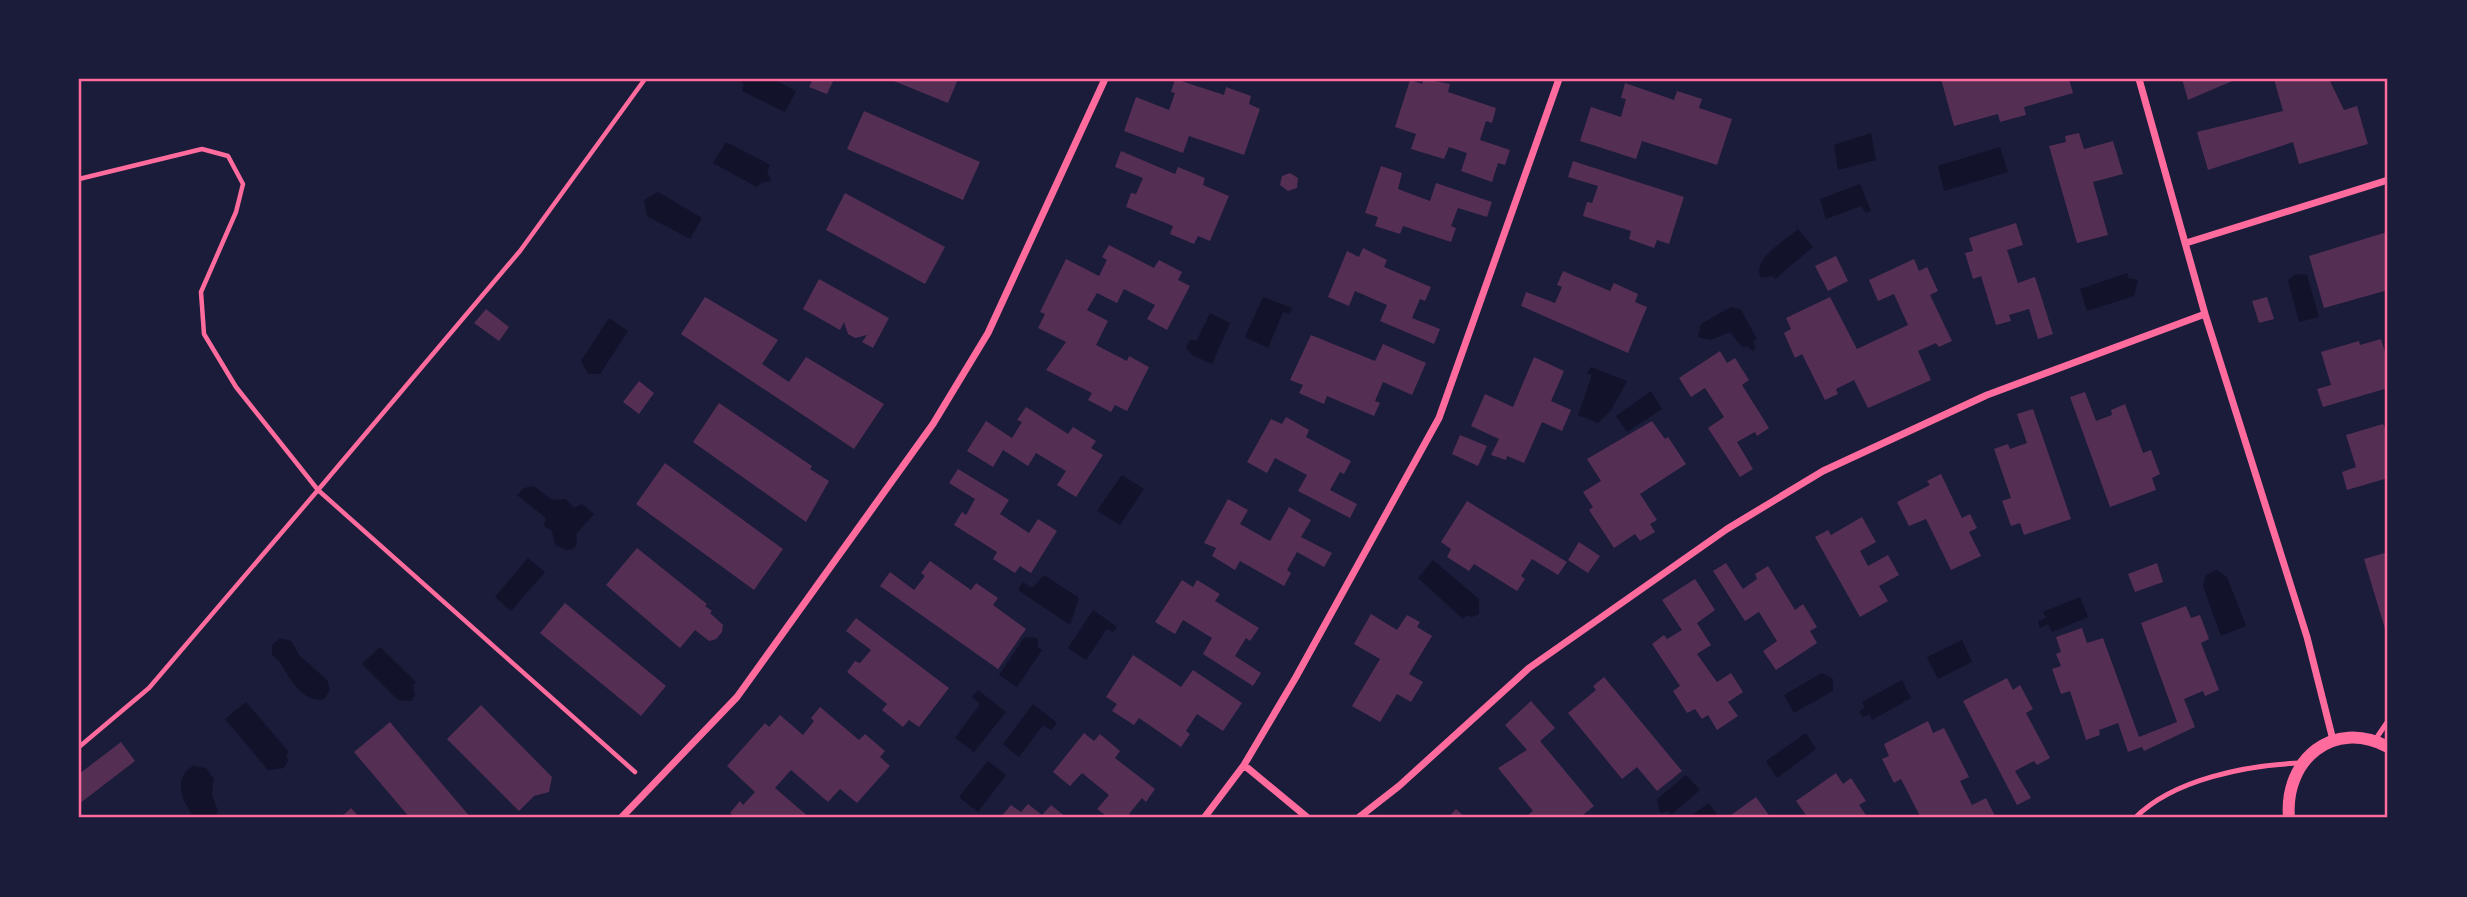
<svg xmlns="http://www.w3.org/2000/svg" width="2467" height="897" font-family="Montserrat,sans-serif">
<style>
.water{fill:#12122b}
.building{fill:#542f53}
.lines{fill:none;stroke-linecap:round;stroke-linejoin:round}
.path{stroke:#ff6b9d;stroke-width:4.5}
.service{stroke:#ff6b9d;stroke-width:5}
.minor{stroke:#ff6b9d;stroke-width:7}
.tertiary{stroke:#ff6b9d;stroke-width:12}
.neatline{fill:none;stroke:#ff6b9d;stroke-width:2.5}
</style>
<rect width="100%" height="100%" fill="#1b1b3a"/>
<!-- water -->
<path class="water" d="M 738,79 L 773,79 L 796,91 L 785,112 L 742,91 L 744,84 Z
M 1871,133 L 1876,160 L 1838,170 L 1834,145 Z
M 726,142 L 770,165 L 767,171 L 771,181 L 761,183 L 757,187 L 713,163 Z
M 2000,147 L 2008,172 L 1944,191 L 1938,166 Z
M 1860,184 L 1871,211 L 1866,213 L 1861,206 L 1826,219 L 1820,199 Z
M 658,192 L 702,218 L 690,239 L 647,216 L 644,200 Z
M 1798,229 L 1813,247 L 1775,279 L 1773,276 L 1761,278 C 1751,259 1785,241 1798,229 Z
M 2127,273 L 2129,278 L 2138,280 L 2134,296 L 2087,311 L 2080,289 Z
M 2296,274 L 2307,275 L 2319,317 L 2299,322 L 2288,280 Z
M 1263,297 L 1292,308 L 1290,314 L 1283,312 L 1268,348 L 1245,337 Z
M 1731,307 L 1741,310 L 1757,339 L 1753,341 L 1756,348 L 1753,351 L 1747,346 L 1743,348 L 1730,332 L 1710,340 L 1698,337 L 1701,324 Z
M 1210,313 L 1230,323 L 1212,364 L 1192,355 L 1186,348 L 1190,340 L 1197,340 Z
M 609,318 L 628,331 L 600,374 L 588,374 L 581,361 Z
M 1591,367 L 1627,381 L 1611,410 L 1598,423 L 1578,415 L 1592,375 L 1587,373 Z
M 1651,391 L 1662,409 L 1627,432 L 1616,416 Z
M 1122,475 L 1144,489 L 1120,525 L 1097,511 Z
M 534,486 L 552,500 L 566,499 L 574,508 L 582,504 L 594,514 L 576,534 L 577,543 L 574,548 L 567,550 L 555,545 L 552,531 L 544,526 L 546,518 L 517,495 L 524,488 Z
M 528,558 L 545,572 L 511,611 L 495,597 Z
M 1433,560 L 1479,599 L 1479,614 L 1472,617 L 1467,615 L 1463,619 L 1418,578 Z
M 2216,570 L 2227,577 L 2246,626 L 2221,636 L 2203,586 L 2206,575 Z
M 1044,575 L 1079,598 L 1070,625 L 1018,590 L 1023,582 L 1032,588 Z
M 2080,597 L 2088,617 L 2052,632 L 2048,624 L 2040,628 L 2038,621 L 2046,618 L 2043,612 Z
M 1093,610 L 1117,627 L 1113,632 L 1107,629 L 1086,660 L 1068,648 Z
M 1033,637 L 1038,639 L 1038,647 L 1042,650 L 1017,687 L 999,675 L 1024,638 Z
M 280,638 L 291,641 L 299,655 L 327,680 L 330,690 L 324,699 C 304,703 291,681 283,667 C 281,661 275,659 272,654 L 272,645 Z
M 1962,640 L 1972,662 L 1938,679 L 1927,657 Z
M 380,647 L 416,682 L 413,686 L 415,695 L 411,701 L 398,700 L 362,664 Z
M 1822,673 L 1833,679 L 1833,691 L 1794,713 L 1784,695 Z
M 1902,680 L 1911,698 L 1872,720 L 1869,714 L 1863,717 L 1859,711 L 1865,708 L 1862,702 Z
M 978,690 L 1006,712 L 974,752 L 955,738 L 980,704 L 972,697 Z
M 246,702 L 289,752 L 286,755 L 288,761 L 284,768 L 268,770 L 225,719 Z
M 1033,704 L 1057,723 L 1051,730 L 1043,725 L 1019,757 L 1003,744 Z
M 1806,733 L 1816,749 L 1777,778 L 1766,761 Z
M 988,761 L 1006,775 L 978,812 L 959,797 Z
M 193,766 L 206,768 L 214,779 L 212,795 L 218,811 L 214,818 L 196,818 C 182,805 172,777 193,766 Z
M 1686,775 L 1700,790 L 1671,815 L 1668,811 L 1660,813 L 1657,799 Z
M 1709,803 L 1719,818 L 1688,818 Z"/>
<!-- building -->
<path class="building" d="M 813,79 L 834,79 L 827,94 L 809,87 Z
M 889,79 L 958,79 L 948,103 Z
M 1175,79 L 1224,95 L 1226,87 L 1251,96 L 1249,104 L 1260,109 L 1244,155 L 1189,136 L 1183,153 L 1124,131 L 1136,97 L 1169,110 L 1175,93 L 1171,92 Z
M 1424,79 L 1450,84 L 1448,92 L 1496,108 L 1492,123 L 1486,121 L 1480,140 L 1510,150 L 1505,165 L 1498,163 L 1492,182 L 1461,171 L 1467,153 L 1449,147 L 1444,159 L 1411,149 L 1416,134 L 1395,127 L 1410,80 L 1422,84 Z
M 1941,79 L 2069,79 L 2073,93 L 2024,107 L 2026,115 L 2000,122 L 1998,114 L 1954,126 Z
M 2182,79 L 2237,79 L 2188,100 Z
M 2274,79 L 2329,79 L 2344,110 L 2357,106 L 2368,144 L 2299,164 L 2293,142 L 2208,170 L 2197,132 L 2283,111 Z
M 1625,83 L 1674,100 L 1677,91 L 1702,99 L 1699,108 L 1732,119 L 1717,165 L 1642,141 L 1636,159 L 1580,141 L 1591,107 L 1621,117 L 1626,99 L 1621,98 Z
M 864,111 L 980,162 L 963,200 L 847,149 Z
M 2079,133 L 2084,149 L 2113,141 L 2123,174 L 2093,182 L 2108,235 L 2077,243 L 2049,146 L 2066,142 L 2065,136 Z
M 1121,151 L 1175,174 L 1178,167 L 1205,178 L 1203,185 L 1229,196 L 1210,241 L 1198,236 L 1194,244 L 1170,234 L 1173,226 L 1126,207 L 1131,193 L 1136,194 L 1143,178 L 1115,167 Z
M 1573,161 L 1684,197 L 1669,244 L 1657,240 L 1654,248 L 1629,239 L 1631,231 L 1583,216 L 1587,202 L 1592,203 L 1598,186 L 1568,177 Z
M 1381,166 L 1402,173 L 1398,189 L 1430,201 L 1436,183 L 1492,202 L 1487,217 L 1458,208 L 1451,226 L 1456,228 L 1451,242 L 1403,226 L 1400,234 L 1375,226 L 1378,217 L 1365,213 Z
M 1290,173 L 1298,178 L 1297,188 L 1288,191 L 1280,185 L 1282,176 Z
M 845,193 L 945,247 L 925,284 L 826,230 Z
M 2016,223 L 2023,245 L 2007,250 L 2018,283 L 2035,277 L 2053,334 L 2038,339 L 2029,309 L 2009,315 L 2011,321 L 1996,325 L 1981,276 L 1973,279 L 1965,253 L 1973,251 L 1969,238 Z
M 2387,232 L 2388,290 L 2324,308 L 2309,256 Z
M 1109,245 L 1154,268 L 1159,260 L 1182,272 L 1178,280 L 1190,286 L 1167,330 L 1147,319 L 1155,305 L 1124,289 L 1117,303 L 1097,293 L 1087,310 L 1108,321 L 1096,345 L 1127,361 L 1129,356 L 1149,367 L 1127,411 L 1115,405 L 1111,412 L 1088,400 L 1092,393 L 1046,370 L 1066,342 L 1038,328 L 1045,314 L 1040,312 L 1066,259 L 1099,276 L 1107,260 L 1102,257 Z
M 1363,248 L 1387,260 L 1384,267 L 1431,287 L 1425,301 L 1420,299 L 1412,318 L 1440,329 L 1434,344 L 1380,321 L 1387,305 L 1355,291 L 1349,306 L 1328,297 L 1347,251 L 1359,257 Z
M 1836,256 L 1848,281 L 1828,291 L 1815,266 Z
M 1914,259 L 1919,271 L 1927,267 L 1938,291 L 1930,295 L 1952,341 L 1939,347 L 1936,343 L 1918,351 L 1931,380 L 1868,408 L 1854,380 L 1836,389 L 1838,394 L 1825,400 L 1802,354 L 1795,358 L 1784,333 L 1791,329 L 1786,318 L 1830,297 L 1857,349 L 1908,325 L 1894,294 L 1878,301 L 1869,280 Z
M 1563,271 L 1610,291 L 1614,283 L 1638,294 L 1635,302 L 1647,307 L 1628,353 L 1521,306 L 1526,292 L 1555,303 L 1562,287 L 1557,285 Z
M 819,279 L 889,318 L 873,348 L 862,342 L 867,335 L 855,338 L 848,334 L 844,322 L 840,330 L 803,309 Z
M 705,297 L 778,340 L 762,364 L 789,382 L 806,357 L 884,404 L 854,449 L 681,334 Z
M 2267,297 L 2274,319 L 2259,323 L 2252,301 Z
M 486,309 L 509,327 L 499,341 L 474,323 Z
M 1311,335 L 1375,361 L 1383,344 L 1426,363 L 1412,395 L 1383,382 L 1375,401 L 1380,403 L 1374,416 L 1327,396 L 1324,404 L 1299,393 L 1303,385 L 1290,380 Z
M 2381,339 L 2388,362 L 2388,388 L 2323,407 L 2317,389 L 2331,385 L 2321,352 L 2359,341 L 2360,345 Z
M 1720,351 L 1727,363 L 1735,358 L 1749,380 L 1742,385 L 1769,428 L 1757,436 L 1755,432 L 1737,442 L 1753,469 L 1740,477 L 1708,428 L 1724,417 L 1705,388 L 1691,397 L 1679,378 Z
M 1534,357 L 1564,371 L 1551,401 L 1571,410 L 1562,431 L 1542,422 L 1524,463 L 1507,456 L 1506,460 L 1491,455 L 1499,439 L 1471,426 L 1485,394 L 1513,407 Z
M 639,381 L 654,393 L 639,414 L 623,402 Z
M 2085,392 L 2096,421 L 2112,415 L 2111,410 L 2125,404 L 2143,453 L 2151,450 L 2160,474 L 2152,478 L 2156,490 L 2110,507 L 2070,397 Z
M 719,403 L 812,466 L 810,469 L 829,481 L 806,522 L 693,442 Z
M 1026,407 L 1068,434 L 1073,427 L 1096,441 L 1091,448 L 1103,455 L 1076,497 L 1057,485 L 1066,471 L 1036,453 L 1028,466 L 1003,450 L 993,467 L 967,451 L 986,421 L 1012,438 L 1022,422 L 1017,420 Z
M 2033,409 L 2071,519 L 2024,535 L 2020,523 L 2011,526 L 2002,501 L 2011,498 L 1994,449 L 2008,444 L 2010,449 L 2027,443 L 2017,414 Z
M 1286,417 L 1309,430 L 1306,437 L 1351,461 L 1344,474 L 1340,472 L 1330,490 L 1357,504 L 1350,518 L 1298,491 L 1307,475 L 1275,458 L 1267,473 L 1247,462 L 1271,419 L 1282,424 Z
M 1652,421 L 1665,439 L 1668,437 L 1686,464 L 1640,494 L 1657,520 L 1650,524 L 1655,532 L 1640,541 L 1635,534 L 1614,548 L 1589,510 L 1593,507 L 1583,492 L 1601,481 L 1587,459 Z
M 2383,424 L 2385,428 L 2388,427 L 2388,478 L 2347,490 L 2342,472 L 2356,467 L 2346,435 Z
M 1460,435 L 1487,446 L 1478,466 L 1452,454 Z
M 665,463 L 783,549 L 754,590 L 636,504 Z
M 958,469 L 1009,500 L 1000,514 L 1029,533 L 1038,519 L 1057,531 L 1031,573 L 1020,566 L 1015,573 L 993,559 L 997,552 L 954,525 L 962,512 L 966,515 L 975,499 L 949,483 Z
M 1941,474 L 1962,518 L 1970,514 L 1977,528 L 1969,532 L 1981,556 L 1951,570 L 1926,519 L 1909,526 L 1897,502 L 1930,485 L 1927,481 Z
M 1228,499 L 1248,510 L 1240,524 L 1270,541 L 1289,507 L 1311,520 L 1301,537 L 1332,553 L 1324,567 L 1297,552 L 1287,570 L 1291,573 L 1284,586 L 1240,561 L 1235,570 L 1212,556 L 1216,548 L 1204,543 Z
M 1467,501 L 1567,562 L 1558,575 L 1532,559 L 1521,576 L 1525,579 L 1517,591 L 1474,564 L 1469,571 L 1447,557 L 1451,549 L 1441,542 Z
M 1862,517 L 1876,542 L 1860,551 L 1868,566 L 1888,555 L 1899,575 L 1879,586 L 1888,601 L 1860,617 L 1815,537 L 1828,530 L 1831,535 Z
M 1579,542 L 1600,556 L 1588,573 L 1568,560 Z
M 637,548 L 707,604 L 705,606 L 712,611 L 710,613 L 723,625 L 722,632 L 716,639 L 709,641 L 695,630 L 680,648 L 606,585 Z
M 2388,552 L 2388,639 L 2364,559 Z
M 930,561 L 971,590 L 976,583 L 998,598 L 993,605 L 1026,629 L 998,669 L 880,586 L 890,572 L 914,590 L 925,576 L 921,573 Z
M 1726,563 L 1743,589 L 1757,579 L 1755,574 L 1768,566 L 1795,610 L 1803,604 L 1817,627 L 1810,631 L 1817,643 L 1776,670 L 1763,651 L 1777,641 L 1759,612 L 1745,621 L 1713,571 Z
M 2157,563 L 2163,582 L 2135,592 L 2128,574 Z
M 1695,579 L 1715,610 L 1697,623 L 1711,645 L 1697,654 L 1717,682 L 1731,673 L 1743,692 L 1728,702 L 1738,716 L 1717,730 L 1708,715 L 1702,719 L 1695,709 L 1687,713 L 1673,691 L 1680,686 L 1652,644 L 1664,635 L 1667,639 L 1682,630 L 1662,600 Z
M 1182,580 L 1193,587 L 1197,580 L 1220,594 L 1215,601 L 1259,628 L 1250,641 L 1246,638 L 1235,656 L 1261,673 L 1253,686 L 1203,654 L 1212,638 L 1183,620 L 1175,634 L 1155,622 Z
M 565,603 L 666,686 L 641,716 L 540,633 Z
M 2186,606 L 2191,618 L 2200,615 L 2209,639 L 2201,643 L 2219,690 L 2205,696 L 2203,691 L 2184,699 L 2195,727 L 2144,751 L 2142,747 L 2128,752 L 2118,723 L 2099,730 L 2100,735 L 2086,740 L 2070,691 L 2061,694 L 2052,669 L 2061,666 L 2056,654 L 2061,652 L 2056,637 L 2082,628 L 2087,643 L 2103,638 L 2139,737 L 2177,722 L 2141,623 Z
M 1371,614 L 1397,630 L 1407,615 L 1420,622 L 1417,627 L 1432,636 L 1409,674 L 1423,682 L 1411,702 L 1397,694 L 1380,722 L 1352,706 L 1380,659 L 1354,644 Z
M 856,618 L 949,688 L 919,727 L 909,720 L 903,727 L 882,710 L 887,704 L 847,672 L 855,661 L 860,663 L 871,650 L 846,631 Z
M 1133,655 L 1181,687 L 1193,670 L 1242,703 L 1223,731 L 1197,714 L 1186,731 L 1190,734 L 1181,747 L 1139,718 L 1134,725 L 1112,711 L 1117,704 L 1106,697 Z
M 1604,677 L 1682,771 L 1657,791 L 1637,767 L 1622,779 L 1568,713 L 1596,690 L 1593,686 Z
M 2007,678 L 2013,690 L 2020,685 L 2033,709 L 2026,713 L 2050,758 L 2037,765 L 2034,761 L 2015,771 L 2031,798 L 2017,805 L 1963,701 Z
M 1531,701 L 1555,728 L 1540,741 L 1594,806 L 1583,815 L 1586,818 L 1524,818 L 1533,811 L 1498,768 L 1527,750 L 1505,725 Z
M 481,705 L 552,777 L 549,792 L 534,796 L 519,811 L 447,739 Z
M 820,707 L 859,740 L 865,734 L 885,751 L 880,757 L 890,766 L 857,803 L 840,789 L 828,802 L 791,770 L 775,788 L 810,818 L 736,818 L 730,813 L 740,801 L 743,805 L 755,792 L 727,766 L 765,723 L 769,727 L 780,715 L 803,735 L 814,721 L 811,718 Z
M 1928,721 L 1933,733 L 1944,728 L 1969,777 L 1960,781 L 1972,805 L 1986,798 L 1996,818 L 1921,818 L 1901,779 L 1894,783 L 1882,759 L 1889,756 L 1884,744 Z
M 390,722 L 404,739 L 471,818 L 410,818 L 354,752 Z
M 1084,733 L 1094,741 L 1100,734 L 1120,751 L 1115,758 L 1155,789 L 1146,802 L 1142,798 L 1129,814 L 1134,818 L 1109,818 L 1097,809 L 1109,795 L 1082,773 L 1070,786 L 1053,772 Z
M 121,742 L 135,761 L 79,804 L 79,774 Z
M 1836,773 L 1843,784 L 1851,778 L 1866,801 L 1859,805 L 1868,818 L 1808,818 L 1796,801 Z
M 1756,797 L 1771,818 L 1727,818 Z
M 1028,804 L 1042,815 L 1051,805 L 1067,818 L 1000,818 L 1011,805 L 1021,812 Z
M 351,808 L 360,818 L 340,818 Z
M 1456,809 L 1466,818 L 1448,818 Z"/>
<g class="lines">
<!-- path -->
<path class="path" d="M 79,179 L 202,149 L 228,156 L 243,184 L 236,212 L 201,292 L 204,334 L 236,387 L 318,490 L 635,772
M 79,747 L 149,688 L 318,490 L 520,251 L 645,79"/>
<!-- service -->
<path class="service" d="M 2375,740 L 2388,721
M 2135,818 C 2173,779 2248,765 2301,763"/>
<!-- minor -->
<path class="minor" d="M 2139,79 L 2205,314 L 2307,637 L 2333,740
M 2186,243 L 2388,180
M 1244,765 L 1308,818
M 621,818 L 737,697 L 933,424 L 988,333 L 1105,79
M 1204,818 L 1244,765 L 1296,677 L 1439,418 L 1559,79
M 1358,818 L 1399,786 L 1529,668 L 1727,529 L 1823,471 L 1987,395 L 2205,314"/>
<!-- tertiary -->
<path class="tertiary" d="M 2289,818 C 2284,760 2333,718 2388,747"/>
</g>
<!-- border -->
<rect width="2467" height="897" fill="none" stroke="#1b1b3a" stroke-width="161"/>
<rect x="80" y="80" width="2306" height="736" class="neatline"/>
</svg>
